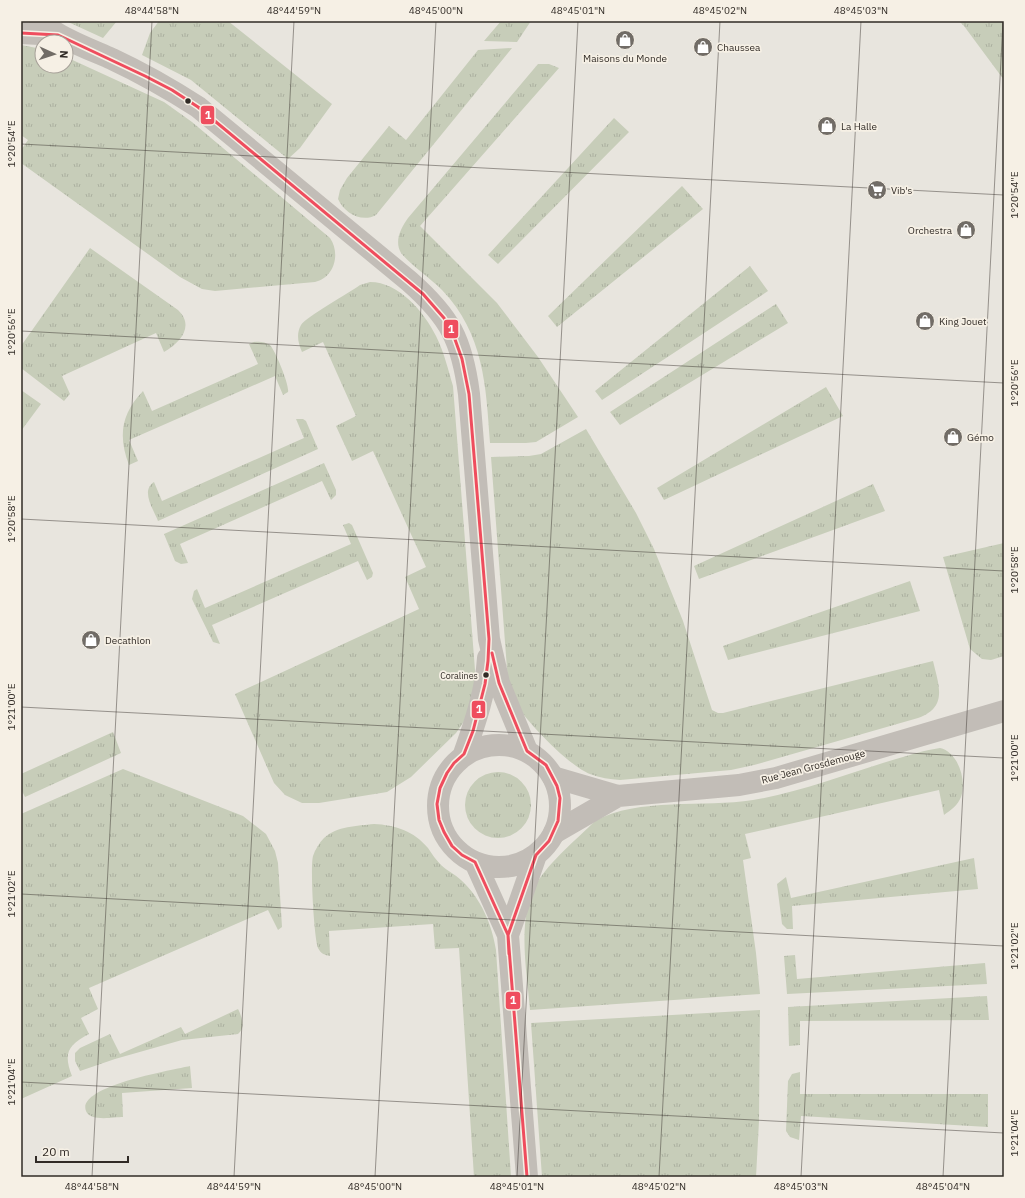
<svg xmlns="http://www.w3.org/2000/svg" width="1025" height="1198" font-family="'IBM Plex Sans',sans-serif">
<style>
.grass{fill:url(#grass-tufts)}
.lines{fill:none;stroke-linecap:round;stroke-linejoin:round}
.minor{stroke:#c2bdb7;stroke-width:22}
.tertiary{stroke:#c2bdb7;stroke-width:22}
.bus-1-casing{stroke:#f6f0e5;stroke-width:6}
.bus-1{stroke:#ef4d5e;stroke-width:3}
.ticks{fill:none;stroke:#312b26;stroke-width:1;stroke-opacity:0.45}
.bus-dot{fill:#312b26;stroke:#f6f0e5;stroke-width:1.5}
.labels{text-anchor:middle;stroke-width:3.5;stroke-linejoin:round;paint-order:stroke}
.bus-label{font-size:9px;fill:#312b26;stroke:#f6f0e5;text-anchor:end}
.poi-label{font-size:10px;fill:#312b26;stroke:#f6f0e5;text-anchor:start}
.street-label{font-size:10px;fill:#312b26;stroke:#f6f0e5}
.line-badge{stroke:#f6f0e5;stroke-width:1.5}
.badge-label{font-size:11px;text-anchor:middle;font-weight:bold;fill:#fff}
.neatline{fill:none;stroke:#312b26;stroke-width:1.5}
.ticks-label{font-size:10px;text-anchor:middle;fill:#312b26}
</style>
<defs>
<pattern id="grass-tufts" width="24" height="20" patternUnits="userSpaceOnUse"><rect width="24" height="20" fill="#c7cdb9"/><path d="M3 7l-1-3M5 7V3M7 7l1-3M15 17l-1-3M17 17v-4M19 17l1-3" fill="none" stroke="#abb09f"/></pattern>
</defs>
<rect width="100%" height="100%" fill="#e8e5de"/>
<!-- grass -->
<path class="grass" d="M 66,21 L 117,21 L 103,38 Z
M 159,21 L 228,21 L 332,104 L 300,148 L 288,159 L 191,80 L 142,55 L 150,33 Z
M 501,21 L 531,21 L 517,42 L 484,41 Z
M 959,21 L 1004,21 L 1004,80 L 964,26 Z
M 21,45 L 42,49 L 42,66 L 66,66 L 66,57 L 164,102 L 192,122 L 330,238 C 341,254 334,278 315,282 L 215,291 L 202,289 L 180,277 L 21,163 L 21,150 L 28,140 L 21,135 Z
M 512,48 L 376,215 C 362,223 344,213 338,199 L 340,190 L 347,178 L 389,126 L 406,140 L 478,50 Z
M 538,64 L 549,64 L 559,68 L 420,226 L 497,303 L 538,357 L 578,417 L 536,442 L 526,443 L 490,443 C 486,386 484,334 442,290 C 429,277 413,267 401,253 C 394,241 401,228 408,218 Z
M 614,118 L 629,132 L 498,264 L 488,255 Z
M 682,186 L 703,209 L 557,327 L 548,316 Z
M 90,248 L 178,310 C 195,326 180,343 164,352 L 156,333 L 62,376 L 70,394 L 64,401 L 21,368 L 21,346 Z
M 750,266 L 768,291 L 602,400 L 595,391 Z
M 370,282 C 399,282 424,312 436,336 C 444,352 448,369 453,386 L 475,670 L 475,688 L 465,720 L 456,733 L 411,777 L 387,792 L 319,803 L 302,803 L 285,795 L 274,783 L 235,694 L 419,609 L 405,577 L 426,567 L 373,451 L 352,461 L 336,426 L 356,416 L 323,342 L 302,352 C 298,343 296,334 301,325 C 306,317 349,293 360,285 Z
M 776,304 L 788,323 L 620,425 L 610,412 Z
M 254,342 C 260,341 265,342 270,345 C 275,350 290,386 288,392 L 283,395 L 275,376 L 129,440 L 138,461 L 129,465 C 118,436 121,414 143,391 L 152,411 L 258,364 L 249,344 Z
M 826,387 L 843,416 L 664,500 L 657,488 Z
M 21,390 L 41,404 L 21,431 Z
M 296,419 L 303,419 L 306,421 L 318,449 L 158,521 C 154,510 140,491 154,482 L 162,501 L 304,438 Z
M 586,429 L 636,513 L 654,549 L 683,621 L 712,710 L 718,713 L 723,713 L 933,661 C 939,686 948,707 918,718 L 754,765 L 731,770 L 620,780 C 610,779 600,778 590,774 C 569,766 524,720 513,699 C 511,694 509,687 508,682 L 491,457 L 529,456 L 541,454 Z
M 324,463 L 336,490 L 336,495 L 331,500 L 322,481 L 180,544 L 188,563 L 181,564 L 175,561 L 164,534 Z
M 873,484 L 885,511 L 699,579 L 694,566 Z
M 349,523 L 352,525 L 373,573 L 372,577 L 367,580 L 358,561 L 212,625 L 220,644 L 213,642 L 192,599 L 194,591 L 197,589 L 205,608 L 351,544 L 343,525 Z
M 1004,543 L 1004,656 L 991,660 L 982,659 L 970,649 L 943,557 Z
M 910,581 L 920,611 L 728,660 L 723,646 Z
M 113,732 L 121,753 L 25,797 L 21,789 L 21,774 Z
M 940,748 C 958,752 967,780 961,797 C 958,805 951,810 944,815 L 939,790 L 745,834 L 751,858 L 743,860 L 756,953 L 760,994 L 530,1010 C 527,971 516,918 537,883 C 549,862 578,838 595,821 C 638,797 704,808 753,800 C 802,792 848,773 896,759 C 910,755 925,750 940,748 Z
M 123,769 L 243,816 L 266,834 L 275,851 L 278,863 L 282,927 L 278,930 L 268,910 L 89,988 L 98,1009 L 81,1018 L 89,1034 C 68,1045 63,1053 72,1076 L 21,1099 L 21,814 Z
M465 805a33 33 0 1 1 66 0a33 33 0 1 1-66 0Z
M 374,824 C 395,825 414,831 428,848 C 432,854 436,860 441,865 C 447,871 455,874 461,880 C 481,898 492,925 496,950 L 511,1177 L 474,1177 L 459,948 L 435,949 L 433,924 L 329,931 L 330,956 C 325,955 321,954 318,948 C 314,938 310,867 313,856 C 315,850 319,843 324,838 C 337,826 357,826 374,824 Z
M 974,858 L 978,889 L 792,906 L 793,929 L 787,929 L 782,924 L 777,884 L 786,877 L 791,898 Z
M 795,955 L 797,979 L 985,963 L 987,984 L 787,994 L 784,956 Z
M 987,996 L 989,1020 L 800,1021 L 800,1045 L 789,1046 L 788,1007 Z
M 238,1009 C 242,1017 246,1028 238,1034 L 182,1040 L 115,1059 L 80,1071 L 75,1061 L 75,1053 L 80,1048 L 110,1034 L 120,1054 L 181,1027 L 185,1034 Z
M 760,1010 L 759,1121 L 756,1177 L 542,1177 L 531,1023 Z
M 190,1066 L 192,1088 L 122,1093 L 123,1117 C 114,1117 90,1122 86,1111 C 76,1086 173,1070 190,1066 Z
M 800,1072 L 800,1094 L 988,1094 L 988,1127 L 801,1116 L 799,1140 L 790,1137 L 786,1131 L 788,1081 L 792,1074 Z"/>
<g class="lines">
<!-- minor -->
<path class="minor" d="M 553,777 L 618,796 L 739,785 L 776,778 L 1004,711
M 554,833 L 618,796"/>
<!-- tertiary -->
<path class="tertiary" d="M 40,21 C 61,39 87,48 112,59 C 142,73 170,89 198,107 L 409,281 C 450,317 462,340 469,394 L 489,639 L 499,683 L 527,751
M 21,33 L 58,35
M438 806a61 61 0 1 1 122 0a61 61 0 1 1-122 0Z
M 464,754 C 475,723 486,691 488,658
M 475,862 L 508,935 L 527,1177
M 508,935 L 536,855"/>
<!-- bus-1 casing -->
<g class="bus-1-casing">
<path id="bus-1" d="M 21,33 L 58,35 L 145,76 L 172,90 L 198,107 L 423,294 L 444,318 L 452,331 L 462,359 L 469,394 L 489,639 L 488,661 L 485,684 L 473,731 L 464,754 L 454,763 L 447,773 L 440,788 L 437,804 L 439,820 L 444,832 L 452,846 L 462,855 L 475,862 L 508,935 L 527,1177
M 492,653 L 499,683 L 527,751 L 546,765 L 557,786 L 560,798 L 558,821 L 549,841 L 536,855 L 508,935 L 509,954"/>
</g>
<!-- bus-1 -->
<use href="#bus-1" class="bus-1"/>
</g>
<!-- ticks -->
<path class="ticks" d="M 21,144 L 1004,195M 21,331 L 1004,383M 21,519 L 1004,571M 21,707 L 1004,758M 21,894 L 1004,946M 21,1082 L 1004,1133M 92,1177 L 152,21M 234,1177 L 294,21M 375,1177 L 436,21M 517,1177 L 578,21M 659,1177 L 720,21M 801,1177 L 861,21M 943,1177 L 1003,21"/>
<!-- icons -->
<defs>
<g id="shop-disc" transform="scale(1)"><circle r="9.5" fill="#716c66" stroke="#f6f0e5"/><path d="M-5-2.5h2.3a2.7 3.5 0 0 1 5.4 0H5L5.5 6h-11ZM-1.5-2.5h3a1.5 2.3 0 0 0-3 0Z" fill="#fff"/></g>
<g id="supermarket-disc" transform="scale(1)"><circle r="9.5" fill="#716c66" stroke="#f6f0e5"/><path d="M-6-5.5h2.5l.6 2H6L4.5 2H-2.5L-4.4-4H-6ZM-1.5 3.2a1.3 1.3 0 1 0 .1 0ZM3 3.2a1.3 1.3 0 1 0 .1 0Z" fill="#fff"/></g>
</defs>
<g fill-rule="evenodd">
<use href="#shop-disc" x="625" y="40"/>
<use href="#shop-disc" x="703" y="47"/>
<use href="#shop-disc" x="827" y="126"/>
<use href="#supermarket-disc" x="877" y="190"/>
<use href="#shop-disc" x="966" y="230"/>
<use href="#shop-disc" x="925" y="321"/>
<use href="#shop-disc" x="953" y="437"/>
<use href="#shop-disc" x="91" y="640"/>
</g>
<!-- markers -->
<g class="bus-dot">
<circle cx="188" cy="101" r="3.5"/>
<circle cx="486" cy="675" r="3.5"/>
</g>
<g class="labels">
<!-- bus labels -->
<g class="bus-label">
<text x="478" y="679">Coralines</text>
</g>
<!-- poi labels -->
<g class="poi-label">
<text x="717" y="51">Chaussea</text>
<text x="625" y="62" text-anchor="middle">Maisons du Monde</text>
<text x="841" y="130">La Halle</text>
<text x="891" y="194">Vib's</text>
<text x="952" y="234" text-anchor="end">Orchestra</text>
<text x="939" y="325">King Jouet</text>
<text x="967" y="441">Gémo</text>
<text x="105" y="644">Decathlon</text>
</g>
<!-- street labels -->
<g class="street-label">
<text transform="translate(813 766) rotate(-15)" y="4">Rue Jean Grosdemouge</text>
</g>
</g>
<g class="line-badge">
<rect x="200" y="105" width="15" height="20" rx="4" fill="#ef4d5e"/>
<rect x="443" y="319" width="16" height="20" rx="4" fill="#ef4d5e"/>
<rect x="471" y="700" width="15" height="19" rx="4" fill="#ef4d5e"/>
<rect x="505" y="991" width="16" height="19" rx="4" fill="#ef4d5e"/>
</g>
<g class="badge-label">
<text x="208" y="119">1</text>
<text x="451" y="333">1</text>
<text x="479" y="713">1</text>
<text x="513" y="1004">1</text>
</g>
<!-- border -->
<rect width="1025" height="1198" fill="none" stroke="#f6f0e5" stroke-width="44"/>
<!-- north arrow -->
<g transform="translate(54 54) rotate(93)"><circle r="19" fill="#f6f0e5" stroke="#a7a199"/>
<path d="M0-3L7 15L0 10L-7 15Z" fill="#716c66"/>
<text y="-6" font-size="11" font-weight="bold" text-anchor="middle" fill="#312b26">N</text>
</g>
<!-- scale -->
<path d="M36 1156v6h92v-6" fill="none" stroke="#312b26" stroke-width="2"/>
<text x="42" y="1156" font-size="12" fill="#312b26" stroke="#f6f0e5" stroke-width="3" paint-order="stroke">20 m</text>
<rect x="22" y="22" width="981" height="1154" class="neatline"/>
<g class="ticks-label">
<text x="152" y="14">48°44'58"N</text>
<text x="294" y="14">48°44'59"N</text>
<text x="436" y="14">48°45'00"N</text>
<text x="578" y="14">48°45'01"N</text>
<text x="720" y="14">48°45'02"N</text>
<text x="861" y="14">48°45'03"N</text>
<text transform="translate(11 144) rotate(-90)" y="4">1°20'54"E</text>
<text transform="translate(1014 195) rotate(-90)" y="4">1°20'54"E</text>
<text transform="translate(11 332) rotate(-90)" y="4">1°20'56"E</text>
<text transform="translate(1014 383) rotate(-90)" y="4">1°20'56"E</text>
<text transform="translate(11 519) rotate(-90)" y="4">1°20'58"E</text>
<text transform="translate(1014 570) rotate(-90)" y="4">1°20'58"E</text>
<text transform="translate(11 707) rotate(-90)" y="4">1°21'00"E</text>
<text transform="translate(1014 758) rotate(-90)" y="4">1°21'00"E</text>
<text transform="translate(11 894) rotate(-90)" y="4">1°21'02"E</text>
<text transform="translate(1014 946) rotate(-90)" y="4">1°21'02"E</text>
<text transform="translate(11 1082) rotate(-90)" y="4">1°21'04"E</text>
<text transform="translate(1014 1133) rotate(-90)" y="4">1°21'04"E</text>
<text x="92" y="1190">48°44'58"N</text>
<text x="234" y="1190">48°44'59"N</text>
<text x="375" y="1190">48°45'00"N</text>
<text x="517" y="1190">48°45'01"N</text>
<text x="659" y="1190">48°45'02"N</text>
<text x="801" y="1190">48°45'03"N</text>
<text x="943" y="1190">48°45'04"N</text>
</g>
</svg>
